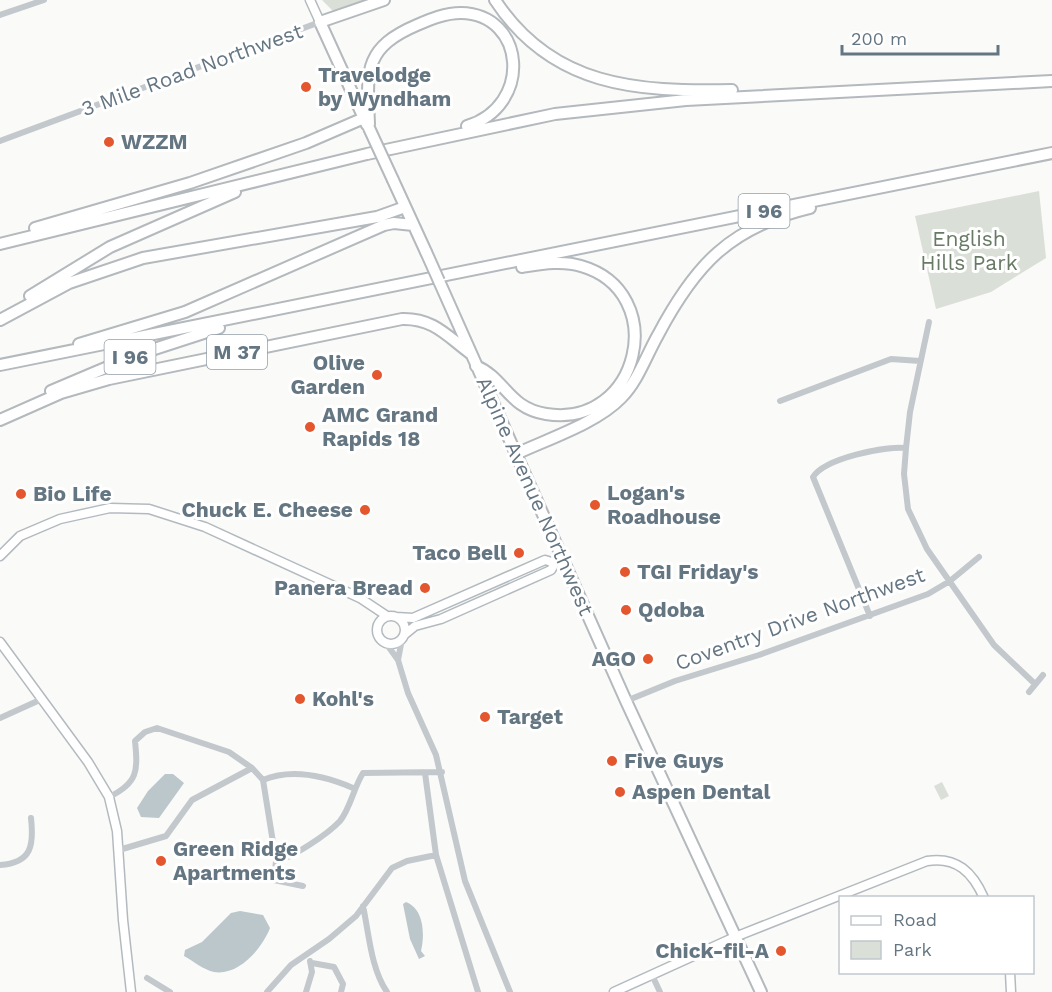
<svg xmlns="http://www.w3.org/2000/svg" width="1052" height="992" font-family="'Work Sans',sans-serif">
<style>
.park{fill:#dadfd7}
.water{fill:#bbc7cb}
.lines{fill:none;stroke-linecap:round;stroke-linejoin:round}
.secondary-casing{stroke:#b3babf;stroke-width:11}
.highway-casing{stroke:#b4b9bd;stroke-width:14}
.street{stroke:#c3c8cc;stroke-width:6}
.secondary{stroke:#fff;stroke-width:8}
.highway{stroke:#fff;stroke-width:10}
.highway-bridge-casing{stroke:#b4b9bd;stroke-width:14;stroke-linecap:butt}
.highway-bridge{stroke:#fff;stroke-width:10}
.poi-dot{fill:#e4572e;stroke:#fff;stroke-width:2}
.labels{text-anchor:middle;stroke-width:6;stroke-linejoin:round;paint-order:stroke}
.shield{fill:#fff;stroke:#939fa8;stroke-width:1.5}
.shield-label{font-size:20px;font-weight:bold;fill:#657683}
.street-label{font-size:21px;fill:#657683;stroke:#fff}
.poi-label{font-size:21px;font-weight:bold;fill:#657683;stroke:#fff;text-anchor:start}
.park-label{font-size:21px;fill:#687a64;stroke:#fff}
</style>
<rect width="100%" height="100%" fill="#fafaf8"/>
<!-- park -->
<path class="park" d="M 322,0 L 363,0 L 364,3 L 335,13 Z
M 1039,191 L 1046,258 L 991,292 L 936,309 L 915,216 Z
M 942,782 L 949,796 L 941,800 L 934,786 Z"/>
<!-- water -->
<path class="water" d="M 165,774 L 173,774 L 184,783 L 159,818 L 141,817 L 137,808 L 148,791 Z
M 406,902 C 424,909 425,934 421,951 L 425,956 L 419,959 L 410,939 L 403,904 Z
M 240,911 L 263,915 L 270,928 C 262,949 238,976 214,972 C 204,970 193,961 184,956 L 185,950 L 202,942 L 231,913 Z"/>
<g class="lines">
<!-- secondary casing -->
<g class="secondary-casing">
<path id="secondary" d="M 310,0 L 320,22
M 0,556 L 20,536 L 60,519 L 110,508 L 149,509 L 205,527 L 360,598 L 387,616
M377 630a14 14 0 1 1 28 0a14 14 0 1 1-28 0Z
M 396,617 L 413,618 L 545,560 L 555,563
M 404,635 L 415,626 L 441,619 L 551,570 L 555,563 L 563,559
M 0,642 L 88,762 L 109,797 L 117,831 L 123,920 L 131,992
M 1010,972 L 1011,992
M 614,992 L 735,937 L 927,861 C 957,856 973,873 984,898"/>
</g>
<!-- highway casing -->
<g class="highway-casing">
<path id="highway" d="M 495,0 C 552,87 637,92 732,90
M 369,124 C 367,72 363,48 417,25 C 431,19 445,13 461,13 C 526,14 533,106 467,126
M 367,125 L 320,22 L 384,0
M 393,180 L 426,252
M 35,228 L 190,183 L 306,143 L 364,118
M 0,244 L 367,154 L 555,114 L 686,100 L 1052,81
M 439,281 L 626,701 L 761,992
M 30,296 L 110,247 L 235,192
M 0,320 L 69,283 L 143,258 L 377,217 L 405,207
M 79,344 L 185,312 L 384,225 L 394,223 L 413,225
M 0,365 L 1052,153
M 476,366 C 505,378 508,408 546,414 C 640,429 671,292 581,266 C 562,260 541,264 522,267
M 51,391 L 136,355 L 219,328
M 0,420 L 61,393 L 109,379 L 402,319 C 433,318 447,336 470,353
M 516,454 C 548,439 597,423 621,398 C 638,381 646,356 658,335 C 695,265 730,227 810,208"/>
</g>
<!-- street -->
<path class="street" d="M 0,15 L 44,0
M 0,141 L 320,22
M 929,322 L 910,412 L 906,448 L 904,474 L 908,509 L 927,549 L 994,645 L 1035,684
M 780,401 L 891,359 L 920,361
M 870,616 L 813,477 C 825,458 885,446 906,448
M 385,642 L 398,660 L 408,693 L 436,755 L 465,881 L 510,992
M 398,660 L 402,639
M 1029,692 L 1043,675
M 626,701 L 675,681 L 759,655 L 928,594 L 950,581 L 979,557
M 0,718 L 42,699
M 425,773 L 436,855 L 478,992
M 263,780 C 292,768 325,776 353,788
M 109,797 C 138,783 138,771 135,741 L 145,732 L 157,728 L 229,752 L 252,768 L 263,780 L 276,861 L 274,880
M 119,850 L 166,836 L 192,800 L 252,768
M 276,861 C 292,858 328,834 340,821 C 350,809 354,787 363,773 L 442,772
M 0,865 C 32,863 34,845 31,818
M 244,874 L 303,886
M 363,906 C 369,934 371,969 387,992
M 312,963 L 334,967 L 343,984 L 341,992
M 652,975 L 660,992
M 147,978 L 170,992
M 267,992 L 291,965 L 329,939 L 356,916 L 392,868 L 407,861 L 436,855
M 306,992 L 312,972 L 310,961"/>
<!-- secondary -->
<use href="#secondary" class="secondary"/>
<!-- highway -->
<use href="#highway" class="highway"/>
<!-- highway-bridge casing -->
<g class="highway-bridge-casing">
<path id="highway-bridge" d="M 369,128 L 393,180
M 426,252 L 439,281"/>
</g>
<!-- highway-bridge -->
<use href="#highway-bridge" class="highway-bridge"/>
</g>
<!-- markers -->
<g class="poi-dot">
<circle cx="306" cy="87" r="6"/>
<circle cx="109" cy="142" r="6"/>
<circle cx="377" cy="375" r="6"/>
<circle cx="310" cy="427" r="6"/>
<circle cx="21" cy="494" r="6"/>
<circle cx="595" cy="505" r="6"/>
<circle cx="365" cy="510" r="6"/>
<circle cx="519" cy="553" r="6"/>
<circle cx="625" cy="572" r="6"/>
<circle cx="425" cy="588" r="6"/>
<circle cx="626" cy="610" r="6"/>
<circle cx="648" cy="659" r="6"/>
<circle cx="300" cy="699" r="6"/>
<circle cx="485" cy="717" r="6"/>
<circle cx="612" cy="761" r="6"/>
<circle cx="620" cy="792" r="6"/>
<circle cx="161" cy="861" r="6"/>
<circle cx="781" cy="951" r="6"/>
</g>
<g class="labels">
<!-- shield labels -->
<g class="shield">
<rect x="738.5" y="194" width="51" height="34" rx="4.5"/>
<rect x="207" y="335" width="60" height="34" rx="4.5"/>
<rect x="104.5" y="340" width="51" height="34" rx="4.5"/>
</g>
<g class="shield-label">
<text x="764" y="218">I 96</text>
<text x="237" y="359">M 37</text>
<text x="130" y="364">I 96</text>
</g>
<!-- street labels -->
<g class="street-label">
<text transform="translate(192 70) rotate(-20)" y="7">3 Mile Road Northwest</text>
<text transform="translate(535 496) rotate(66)" y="7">Alpine Avenue Northwest</text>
<text transform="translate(800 619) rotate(-20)" y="7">Coventry Drive Northwest</text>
</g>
<!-- poi labels -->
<g class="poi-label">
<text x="318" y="82">Travelodge<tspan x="318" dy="24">by Wyndham</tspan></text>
<text x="121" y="149">WZZM</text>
<text x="365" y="370" text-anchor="end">Olive<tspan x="365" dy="24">Garden</tspan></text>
<text x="322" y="422">AMC Grand<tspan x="322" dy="24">Rapids 18</tspan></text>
<text x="607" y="500">Logan's<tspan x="607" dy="24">Roadhouse</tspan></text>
<text x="33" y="501">Bio Life</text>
<text x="353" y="517" text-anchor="end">Chuck E. Cheese</text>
<text x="507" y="560" text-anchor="end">Taco Bell</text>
<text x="637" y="579">TGI Friday's</text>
<text x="413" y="595" text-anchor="end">Panera Bread</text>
<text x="638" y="617">Qdoba</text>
<text x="636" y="666" text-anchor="end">AGO</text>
<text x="312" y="706">Kohl's</text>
<text x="497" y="724">Target</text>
<text x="624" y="768">Five Guys</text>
<text x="632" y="799">Aspen Dental</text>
<text x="173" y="856">Green Ridge<tspan x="173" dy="24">Apartments</tspan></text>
<text x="769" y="958" text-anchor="end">Chick-fil-A</text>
</g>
<!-- park labels -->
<g class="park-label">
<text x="969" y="246">English<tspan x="969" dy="24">Hills Park</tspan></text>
</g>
</g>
<!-- legend -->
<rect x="839" y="896" width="195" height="78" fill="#ffffff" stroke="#c1c8cd" stroke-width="1.5"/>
<rect x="851" y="916" width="30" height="9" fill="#ffffff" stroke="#c1c8cd" stroke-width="1.5"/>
<text x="893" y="926" font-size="18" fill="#657683">Road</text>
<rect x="851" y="941" width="30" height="18" fill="#dadfd7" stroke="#c1c8cd" stroke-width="1.5"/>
<text x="893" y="956" font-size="18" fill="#657683">Park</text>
<!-- scale -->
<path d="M842 45v9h156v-9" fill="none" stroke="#657683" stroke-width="3"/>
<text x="851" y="45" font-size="18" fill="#657683" stroke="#ffffff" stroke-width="4.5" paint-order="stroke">200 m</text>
</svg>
